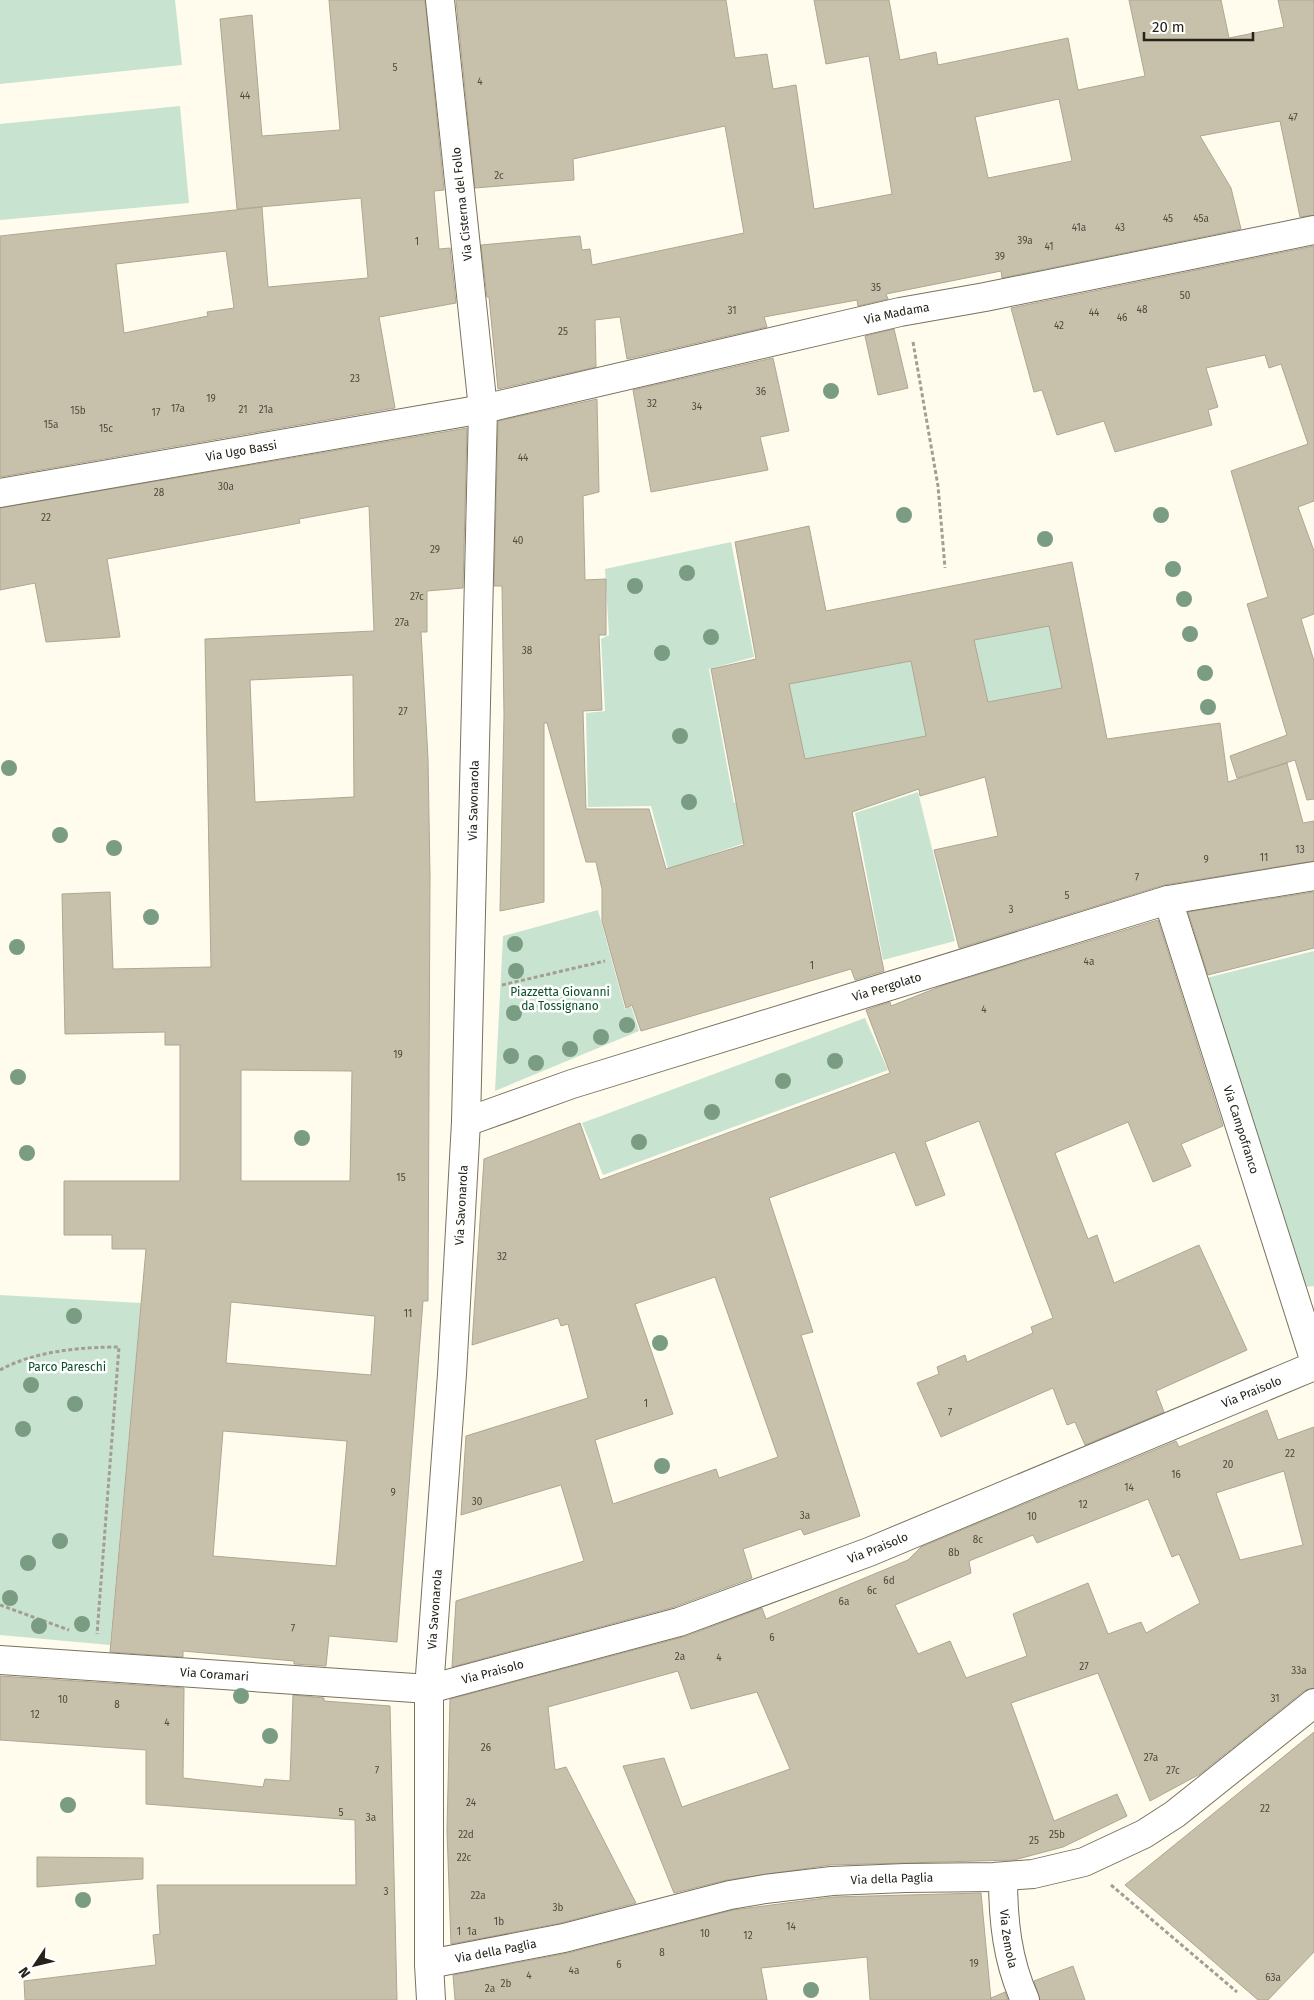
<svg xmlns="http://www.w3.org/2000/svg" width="1314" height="2000" font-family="'Fira Sans',sans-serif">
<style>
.green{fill:#c8e4d0}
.building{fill:#c7c1ab;stroke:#ada791;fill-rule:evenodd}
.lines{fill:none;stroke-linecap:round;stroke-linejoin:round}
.minor-casing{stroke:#78725e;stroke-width:30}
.path{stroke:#a29e93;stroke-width:3;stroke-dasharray:4 2.5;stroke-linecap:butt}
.minor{stroke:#fff;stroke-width:28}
.tree{fill:#799c82}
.labels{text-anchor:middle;stroke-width:5;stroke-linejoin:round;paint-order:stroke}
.number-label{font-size:10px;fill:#4e4a3e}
.street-label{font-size:12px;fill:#25221a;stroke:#fff}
.park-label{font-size:12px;fill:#0c4f2b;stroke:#fff}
</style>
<rect width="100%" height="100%" fill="#fffbed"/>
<!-- green -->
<path class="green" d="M 0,0 L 175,0 L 182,65 L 0,84 Z
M 180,106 L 189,203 L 0,220 L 0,124 Z
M 731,542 L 754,657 L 709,669 L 734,803 L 764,796 L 774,833 L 668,869 L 651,806 L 588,807 L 586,713 L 605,711 L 601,639 L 609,635 L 605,569 Z
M 1049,626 L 1062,688 L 988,702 L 974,640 Z
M 911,661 L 926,736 L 805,759 L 789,684 Z
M 918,792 L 955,941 L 883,960 L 855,813 Z
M 598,910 L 625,1009 L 631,1006 L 639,1031 L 495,1091 L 503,936 Z
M 1314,951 L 1314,1286 L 1304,1287 L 1202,979 Z
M 865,1018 L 888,1070 L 603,1175 L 582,1123 Z
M 0,1295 L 141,1303 L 110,1645 L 0,1635 Z"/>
<!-- building -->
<path class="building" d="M 329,0 L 425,0 L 444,190 L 434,191 L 439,249 L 450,248 L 456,303 L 379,317 L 395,408 L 0,477 L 0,236 L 262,207 L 268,287 L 368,278 L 361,198 L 237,209 L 220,19 L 252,15 L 262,136 L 340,130 ZM 226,251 L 234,308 L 207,312 L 208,316 L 124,333 L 116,264 Z
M 456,0 L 726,0 L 735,58 L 767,54 L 773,89 L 796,85 L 814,209 L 892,194 L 869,56 L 826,64 L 814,0 L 889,0 L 900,60 L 936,52 L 938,65 L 1068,38 L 1078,90 L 1145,76 L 1129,0 L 1221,0 L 1229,38 L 1284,27 L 1278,0 L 1314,0 L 1314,215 L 1300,217 L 1280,121 L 1200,136 L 1231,188 L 1241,229 L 1002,278 L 1001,271 L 886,294 L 888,299 L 858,306 L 857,300 L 764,317 L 767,327 L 627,359 L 620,317 L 595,320 L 596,367 L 498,389 L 489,297 L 487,297 L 481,245 L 580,236 L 582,250 L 590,249 L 592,265 L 744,233 L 725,126 L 573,159 L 574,180 L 475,188 ZM 1059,99 L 1072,161 L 988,178 L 975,117 Z
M 1314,246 L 1314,501 L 1298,507 L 1314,551 L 1314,614 L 1301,619 L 1314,661 L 1314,799 L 1307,800 L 1295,760 L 1237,778 L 1230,756 L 1287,735 L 1247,604 L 1268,597 L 1231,471 L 1308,444 L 1281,364 L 1269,368 L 1265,355 L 1206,368 L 1218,407 L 1208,410 L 1212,425 L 1115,452 L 1104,421 L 1057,435 L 1042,390 L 1034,392 L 1011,308 Z
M 894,329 L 908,388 L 878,395 L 865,336 Z
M 773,358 L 789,431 L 760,437 L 768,470 L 651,492 L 633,390 Z
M 597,399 L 599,492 L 583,496 L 585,580 L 606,579 L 606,635 L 599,635 L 602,710 L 583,711 L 586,809 L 649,809 L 666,869 L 744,845 L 711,669 L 756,659 L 735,542 L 809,526 L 826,611 L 1072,562 L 1107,739 L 1220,723 L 1228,782 L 1287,763 L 1303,823 L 1314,821 L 1314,861 L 1164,885 L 959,948 L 934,850 L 998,836 L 985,777 L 920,796 L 919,789 L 852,812 L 884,971 L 855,980 L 851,969 L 641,1031 L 632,1005 L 626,1008 L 602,921 L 602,889 L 596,862 L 586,862 L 547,723 L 544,723 L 544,902 L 500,911 L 504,715 L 502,586 L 494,586 L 498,421 ZM 1049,626 L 1062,688 L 988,702 L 974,640 ZM 911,661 L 926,736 L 805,759 L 789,684 Z
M 467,428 L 463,588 L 427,591 L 427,632 L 421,632 L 428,758 L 430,875 L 428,1301 L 423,1301 L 397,1642 L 329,1636 L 326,1666 L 294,1664 L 294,1661 L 183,1651 L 183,1657 L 110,1652 L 146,1249 L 112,1249 L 112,1235 L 64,1235 L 64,1181 L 180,1181 L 180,1045 L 165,1045 L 165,1032 L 65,1034 L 62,894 L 110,892 L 113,969 L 211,967 L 205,639 L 374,631 L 369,506 L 299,519 L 300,523 L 107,559 L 120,637 L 46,642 L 35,583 L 0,590 L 0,508 ZM 353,675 L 354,797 L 255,802 L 250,680 ZM 241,1070 L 352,1071 L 350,1181 L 241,1181 ZM 231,1302 L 375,1316 L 371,1375 L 226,1363 ZM 223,1431 L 347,1441 L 336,1566 L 213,1556 Z
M 1314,892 L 1314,948 L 1208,975 L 1188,912 Z
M 1158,920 L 1223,1126 L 1181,1144 L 1191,1166 L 1153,1182 L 1128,1122 L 1055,1153 L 1088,1239 L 1097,1235 L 1114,1283 L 1199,1245 L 1247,1350 L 1156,1391 L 1164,1412 L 1085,1445 L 1075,1422 L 1067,1425 L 1053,1388 L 941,1437 L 917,1383 L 939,1374 L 937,1367 L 965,1355 L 967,1362 L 1033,1333 L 1031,1327 L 1053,1318 L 979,1121 L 925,1142 L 945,1195 L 916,1206 L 895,1152 L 769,1198 L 813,1332 L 801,1335 L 860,1516 L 804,1535 L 801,1529 L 743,1549 L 752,1578 L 674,1607 L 452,1667 L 456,1601 L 584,1561 L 561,1485 L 461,1515 L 466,1436 L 588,1398 L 568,1324 L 561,1326 L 558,1318 L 472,1345 L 484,1159 L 580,1123 L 600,1180 L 890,1073 L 866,1010 L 890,1002 L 891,1006 L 944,985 ZM 715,1277 L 778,1457 L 719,1478 L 716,1469 L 613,1504 L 595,1440 L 673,1414 L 635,1304 Z
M 1267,1410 L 1278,1440 L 1314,1427 L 1314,1688 L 1304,1691 L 1200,1774 L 1150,1801 L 1098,1673 L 1011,1703 L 1054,1821 L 1117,1794 L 1127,1816 L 1063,1847 L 1014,1860 L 830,1865 L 727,1880 L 674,1893 L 623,1766 L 664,1758 L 682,1807 L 790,1769 L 757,1692 L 691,1709 L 678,1671 L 548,1707 L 555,1770 L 566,1767 L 636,1903 L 561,1923 L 451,1944 L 447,1831 L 450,1699 L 683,1637 L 762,1608 L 766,1619 L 908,1560 L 921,1547 L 1176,1441 L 1179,1447 ZM 1284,1471 L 1303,1545 L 1240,1560 L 1216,1493 ZM 1148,1499 L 1172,1557 L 1179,1554 L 1200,1603 L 1146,1633 L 1141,1622 L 1108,1634 L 1088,1583 L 1013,1614 L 1027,1656 L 966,1678 L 950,1641 L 918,1654 L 895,1605 L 971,1573 L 969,1561 L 1033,1535 L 1037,1543 Z
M 0,1676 L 184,1688 L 183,1778 L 263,1787 L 265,1779 L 290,1781 L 293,1695 L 324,1698 L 324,1701 L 390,1706 L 397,2000 L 25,2000 L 24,1981 L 156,1965 L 153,1935 L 160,1934 L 157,1885 L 356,1885 L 355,1820 L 146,1804 L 146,1750 L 0,1740 Z
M 1314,1732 L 1314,1952 L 1268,2000 L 1258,2000 L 1125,1885 Z
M 37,1857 L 143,1858 L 143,1879 L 37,1887 Z
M 981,1893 L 991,2000 L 870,2000 L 867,1957 L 761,1968 L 767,2000 L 455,2000 L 453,1975 L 568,1953 L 733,1910 L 833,1897 Z
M 1073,1966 L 1085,2000 L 1040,2000 L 1034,1981 Z
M 1005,1992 L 1008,2000 L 991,2000 L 991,1998 Z"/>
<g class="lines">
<!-- minor casing -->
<g class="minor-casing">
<g id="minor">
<path id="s1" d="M 0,493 L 483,409 L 900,312 L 985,297 L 1314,230"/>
<path id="s2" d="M 1168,900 L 1314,1359"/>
<path id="s3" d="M 466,1122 L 572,1084 L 1168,900 L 1314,876"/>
<path id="s4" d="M 0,1660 L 429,1689 L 679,1622 L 869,1552 L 1314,1366"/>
<path id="s5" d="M 1003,1877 C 1003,1920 1007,1960 1025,2000"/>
<path id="s6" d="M 429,1964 L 564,1938 L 730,1895 L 765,1889 L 832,1881 L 905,1878 L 994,1877 L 1033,1874 L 1084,1862 L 1144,1834 L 1175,1814 L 1314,1703"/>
<path id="s7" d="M 431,2000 L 429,1964 L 429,1689 L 452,1374 L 466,1122 L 483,409 L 440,0"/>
</g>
</g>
<!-- path -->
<path class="path" d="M 913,342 L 938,486 L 945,568
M 502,985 L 605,961
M 0,1370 C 34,1351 82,1347 119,1347 L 97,1634
M 0,1605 L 69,1630
M 1111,1885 L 1237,1992"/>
<!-- minor -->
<use href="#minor" class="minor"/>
</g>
<!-- trees -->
<g class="tree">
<circle cx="831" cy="391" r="8"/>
<circle cx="904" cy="515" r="8"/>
<circle cx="1161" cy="515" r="8"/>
<circle cx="1045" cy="539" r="8"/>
<circle cx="1173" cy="569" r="8"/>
<circle cx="687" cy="573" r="8"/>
<circle cx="635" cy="586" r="8"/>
<circle cx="1184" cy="599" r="8"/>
<circle cx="1190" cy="634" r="8"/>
<circle cx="711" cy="637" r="8"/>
<circle cx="662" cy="653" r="8"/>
<circle cx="1205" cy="673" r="8"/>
<circle cx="1208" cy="707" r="8"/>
<circle cx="680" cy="736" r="8"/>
<circle cx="9" cy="768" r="8"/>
<circle cx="689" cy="802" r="8"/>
<circle cx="60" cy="835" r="8"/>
<circle cx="114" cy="848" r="8"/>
<circle cx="151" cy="917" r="8"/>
<circle cx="515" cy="944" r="8"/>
<circle cx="17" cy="947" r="8"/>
<circle cx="516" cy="971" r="8"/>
<circle cx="514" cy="1013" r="8"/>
<circle cx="627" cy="1025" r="8"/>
<circle cx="601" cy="1037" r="8"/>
<circle cx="570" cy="1049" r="8"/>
<circle cx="511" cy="1056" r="8"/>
<circle cx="835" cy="1061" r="8"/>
<circle cx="536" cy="1063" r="8"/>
<circle cx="18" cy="1077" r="8"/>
<circle cx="783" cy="1081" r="8"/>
<circle cx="712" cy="1112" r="8"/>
<circle cx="302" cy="1138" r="8"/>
<circle cx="639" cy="1142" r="8"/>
<circle cx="27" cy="1153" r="8"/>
<circle cx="74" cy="1316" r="8"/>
<circle cx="660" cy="1343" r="8"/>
<circle cx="31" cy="1385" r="8"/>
<circle cx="75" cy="1404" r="8"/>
<circle cx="23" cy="1429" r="8"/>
<circle cx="662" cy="1466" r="8"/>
<circle cx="60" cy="1541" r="8"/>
<circle cx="28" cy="1563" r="8"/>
<circle cx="10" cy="1598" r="8"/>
<circle cx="82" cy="1624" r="8"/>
<circle cx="39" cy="1626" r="8"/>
<circle cx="241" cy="1696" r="8"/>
<circle cx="270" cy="1736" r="8"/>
<circle cx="68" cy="1805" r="8"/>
<circle cx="83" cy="1900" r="8"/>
<circle cx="811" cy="1990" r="8"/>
</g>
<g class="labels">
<!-- number labels -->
<g class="number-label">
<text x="395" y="71">5</text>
<text x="480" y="85">4</text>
<text x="245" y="99">44</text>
<text x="1293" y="121">47</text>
<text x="499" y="179">2c</text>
<text x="1168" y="222">45</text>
<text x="1201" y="222">45a</text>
<text x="1079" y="231">41a</text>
<text x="1120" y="231">43</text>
<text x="1025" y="244">39a</text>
<text x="417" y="245">1</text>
<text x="1049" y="250">41</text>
<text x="1000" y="260">39</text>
<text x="876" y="291">35</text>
<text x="1185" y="299">50</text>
<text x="1142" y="313">48</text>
<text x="732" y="314">31</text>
<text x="1094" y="316">44</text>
<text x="1122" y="321">46</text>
<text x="1059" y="329">42</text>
<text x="563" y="335">25</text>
<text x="355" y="382">23</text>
<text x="761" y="395">36</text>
<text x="211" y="402">19</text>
<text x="652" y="407">32</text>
<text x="697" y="410">34</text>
<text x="178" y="412">17a</text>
<text x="243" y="413">21</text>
<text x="266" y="413">21a</text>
<text x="78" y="414">15b</text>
<text x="156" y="416">17</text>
<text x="51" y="428">15a</text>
<text x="106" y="432">15c</text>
<text x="523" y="461">44</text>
<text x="226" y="490">30a</text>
<text x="159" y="496">28</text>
<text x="46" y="521">22</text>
<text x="518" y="544">40</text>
<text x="435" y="553">29</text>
<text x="417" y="600">27c</text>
<text x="402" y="626">27a</text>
<text x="527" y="654">38</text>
<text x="403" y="715">27</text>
<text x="1300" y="853">13</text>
<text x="1264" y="861">11</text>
<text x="1206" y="863">9</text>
<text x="1137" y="881">7</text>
<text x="1067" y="899">5</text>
<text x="1011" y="913">3</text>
<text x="1089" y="965">4a</text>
<text x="812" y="969">1</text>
<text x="984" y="1013">4</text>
<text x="398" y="1058">19</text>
<text x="401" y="1181">15</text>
<text x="502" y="1260">32</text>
<text x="408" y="1317">11</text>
<text x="646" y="1407">1</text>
<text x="950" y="1416">7</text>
<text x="1290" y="1457">22</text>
<text x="1228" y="1468">20</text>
<text x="1176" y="1478">16</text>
<text x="1129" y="1491">14</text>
<text x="393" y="1496">9</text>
<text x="477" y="1505">30</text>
<text x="1083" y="1508">12</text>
<text x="805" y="1519">3a</text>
<text x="1032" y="1520">10</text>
<text x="978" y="1543">8c</text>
<text x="954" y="1556">8b</text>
<text x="889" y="1584">6d</text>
<text x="872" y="1594">6c</text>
<text x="844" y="1605">6a</text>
<text x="293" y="1632">7</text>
<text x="772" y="1641">6</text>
<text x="680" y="1660">2a</text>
<text x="719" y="1661">4</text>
<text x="1084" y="1670">27</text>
<text x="1299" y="1674">33a</text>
<text x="1275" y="1702">31</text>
<text x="63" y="1703">10</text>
<text x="117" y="1708">8</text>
<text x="35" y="1718">12</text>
<text x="167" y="1726">4</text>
<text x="486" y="1751">26</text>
<text x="1151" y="1761">27a</text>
<text x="377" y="1774">7</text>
<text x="1173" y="1774">27c</text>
<text x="471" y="1806">24</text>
<text x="1265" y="1812">22</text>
<text x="341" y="1816">5</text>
<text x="371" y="1821">3a</text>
<text x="466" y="1838">22d</text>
<text x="1057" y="1838">25b</text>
<text x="1034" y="1844">25</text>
<text x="464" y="1861">22c</text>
<text x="386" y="1895">3</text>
<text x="478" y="1899">22a</text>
<text x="558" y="1911">3b</text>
<text x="499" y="1925">1b</text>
<text x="791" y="1930">14</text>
<text x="459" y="1935">1</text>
<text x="472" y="1935">1a</text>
<text x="705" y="1937">10</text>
<text x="748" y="1939">12</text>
<text x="662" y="1956">8</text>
<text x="974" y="1967">19</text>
<text x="619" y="1968">6</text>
<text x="574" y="1974">4a</text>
<text x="529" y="1979">4</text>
<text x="1273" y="1981">63a</text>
<text x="506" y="1987">2b</text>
<text x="490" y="1992">2a</text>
</g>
<!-- street labels -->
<g class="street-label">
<text transform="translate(462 204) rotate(-96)" y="4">Via Cisterna del Follo</text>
<text dy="4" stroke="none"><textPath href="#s1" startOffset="915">Via Madama</textPath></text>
<text dy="4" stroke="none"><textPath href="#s1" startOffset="245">Via Ugo Bassi</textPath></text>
<text dy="4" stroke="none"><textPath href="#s7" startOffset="1201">Via Savonarola</textPath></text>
<text dy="4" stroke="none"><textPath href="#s3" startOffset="442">Via Pergolato</textPath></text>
<text dy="4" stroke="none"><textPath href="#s2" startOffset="241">Via Campofranco</textPath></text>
<text dy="4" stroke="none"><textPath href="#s7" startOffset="796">Via Savonarola</textPath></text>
<text dy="4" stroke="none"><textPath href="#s4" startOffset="1306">Via Praisolo</textPath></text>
<text dy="4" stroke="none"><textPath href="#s4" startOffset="901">Via Praisolo</textPath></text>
<text dy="4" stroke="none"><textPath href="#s7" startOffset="391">Via Savonarola</textPath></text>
<text dy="4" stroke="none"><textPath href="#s4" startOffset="496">Via Praisolo</textPath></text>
<text dy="4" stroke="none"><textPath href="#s4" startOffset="215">Via Coramari</textPath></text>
<text dy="4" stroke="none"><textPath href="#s6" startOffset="472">Via della Paglia</textPath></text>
<text dy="4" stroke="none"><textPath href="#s5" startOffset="62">Via Zemola</textPath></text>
<text dy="4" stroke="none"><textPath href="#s6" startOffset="68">Via della Paglia</textPath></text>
</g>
<!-- park labels -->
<g class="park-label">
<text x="560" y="996">Piazzetta Giovanni<tspan x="560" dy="14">da Tossignano</tspan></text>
<text x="67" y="1371">Parco Pareschi</text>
</g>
</g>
<!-- north arrow -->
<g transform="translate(35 1965) rotate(235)" stroke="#ffffff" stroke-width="4" paint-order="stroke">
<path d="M0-4L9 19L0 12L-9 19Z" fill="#25221a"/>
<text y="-8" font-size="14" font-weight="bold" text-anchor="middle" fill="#25221a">N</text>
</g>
<!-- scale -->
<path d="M1144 32v8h109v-8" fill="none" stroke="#25221a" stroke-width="2.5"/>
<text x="1152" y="32" font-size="15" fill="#25221a" stroke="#ffffff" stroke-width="4" paint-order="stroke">20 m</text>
</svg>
